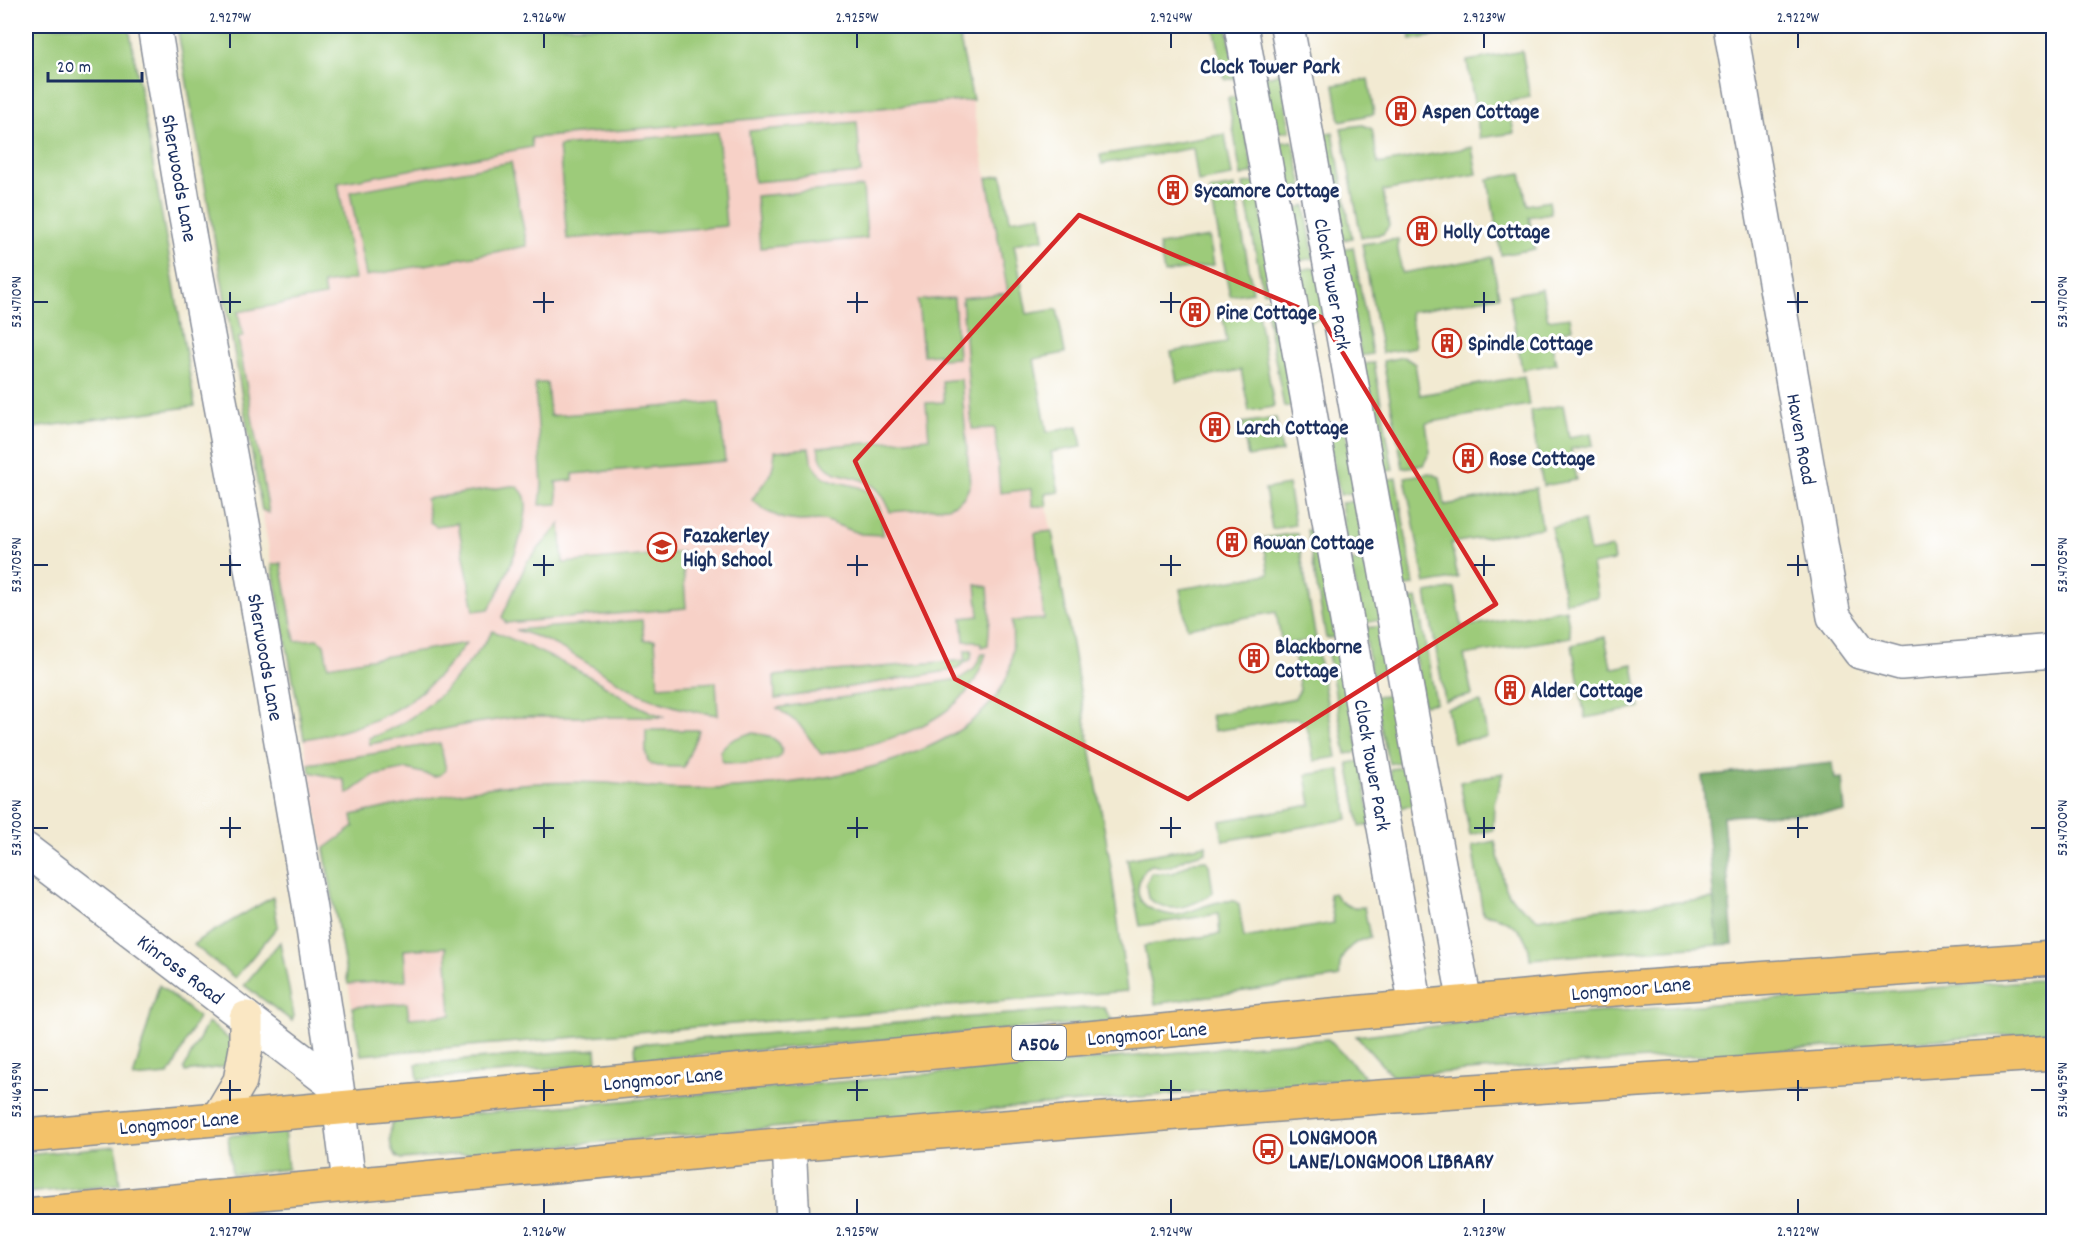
<svg xmlns="http://www.w3.org/2000/svg" width="2079" height="1247" font-family="Dekko,sans-serif">
<style>
.built{fill:#f7d1c7}
.green{fill:#9dcb7a;stroke:#5c7d6c;stroke-width:1.5}
.forest{fill:#7eaf6a;stroke:#4c6f64;stroke-width:1.5}
.lines{fill:none;stroke-linecap:round;stroke-linejoin:round}
.street-casing{stroke:#868c98;stroke-width:36}
.secondary-casing{stroke:#868c98;stroke-width:36}
.primary-casing{stroke:#868c98;stroke-width:36}
.street{stroke:#fff;stroke-width:33}
.secondary{stroke:#fae7c3;stroke-width:33}
.primary{stroke:#f3c26a;stroke-width:33}
.marked{fill:none;stroke:#d62828;stroke-width:4.5;stroke-linejoin:round}
.ticks{fill:none;stroke:#1b2f5e;stroke-width:2}
.labels{text-anchor:middle;stroke-width:6;stroke-linejoin:round;paint-order:stroke}
.shield{fill:#fff;stroke:#5f6d8e;stroke-width:1.5}
.shield-label{font-size:20px;font-weight:bold;fill:#1b2f5e}
.poi-label{font-size:21px;font-weight:bold;fill:#1b2f5e;stroke:#fff;text-anchor:start}
.street-label{font-size:21px;fill:#1b2f5e;stroke:#fff}
.neighbourhood-label{font-size:22px;font-weight:bold;fill:#1b2f5e;stroke:#fff}
.neatline{fill:none;stroke:#1b2f5e;stroke-width:2}
.ticks-label{font-size:15px;text-anchor:middle;fill:#1b2f5e}
</style>
<rect width="100%" height="100%" fill="#fff"/>
<filter id="ink" filterUnits="userSpaceOnUse"><feTurbulence type="fractalNoise" baseFrequency=".0167" numOctaves="2"/><feDisplacementMap in="SourceGraphic" scale="12" xChannelSelector="R" yChannelSelector="G"/><feConvolveMatrix kernelMatrix="1 2 1 2 8 2 1 2 1" color-interpolation-filters="sRGB"/></filter>
<filter id="wash" filterUnits="userSpaceOnUse"><feTurbulence type="fractalNoise" baseFrequency=".008" numOctaves="4" result="noise"/><feDisplacementMap in="SourceGraphic" scale="24" xChannelSelector="R" yChannelSelector="G"/><feGaussianBlur stdDeviation="1.35" result="paint"/><feColorMatrix in="noise" values="0 0 0 0 0 0 0 0 0 0 0 0 0 0 0 0 0 1.4 0 .05"/><feComposite in="paint" operator="in"/></filter>
<g filter="url(#wash)">
<rect width="100%" height="100%" fill="#f2ead2"/>
<!-- built -->
<path class="built" d="M 177,26 L 957,26 L 1009,293 L 1110,861 L 1127,991 L 361,1055 L 226,314 Z"/>
<!-- green -->
<path class="green" d="M 26,26 L 129,26 L 195,406 L 26,429 Z
M 177,26 L 957,26 L 973,100 L 531,138 L 532,147 L 338,183 L 355,279 L 323,284 L 325,296 L 238,312 L 243,337 L 238,338 L 269,513 L 262,510 Z
M 1227,26 L 1236,78 L 1225,80 L 1214,27 Z
M 1417,26 L 1472,26 L 1472,29 L 1411,40 L 1409,27 Z
M 1522,51 L 1530,97 L 1508,102 L 1514,133 L 1480,138 L 1467,61 Z
M 1281,72 L 1290,131 L 1275,133 L 1261,75 L 1271,76 Z
M 1368,79 L 1374,114 L 1340,121 L 1334,85 Z
M 1239,96 L 1253,173 L 1241,176 L 1228,98 Z
M 857,122 L 861,173 L 754,182 L 749,131 Z
M 1363,125 L 1372,129 L 1378,164 L 1472,147 L 1477,174 L 1383,191 L 1389,226 L 1383,234 L 1361,237 L 1341,128 Z
M 718,132 L 726,226 L 567,239 L 559,146 Z
M 1333,132 L 1352,238 L 1339,241 L 1321,134 Z
M 1225,134 L 1232,176 L 1198,182 L 1193,148 L 1102,164 L 1100,155 Z
M 1293,141 L 1303,187 L 1292,187 L 1283,190 L 1277,143 Z
M 511,162 L 527,246 L 366,276 L 350,192 Z
M 1521,173 L 1527,205 L 1549,201 L 1551,213 L 1529,217 L 1535,249 L 1501,255 L 1488,179 Z
M 1002,175 L 1010,220 L 1041,215 L 1044,239 L 1014,244 L 1027,314 L 1057,309 L 1065,353 L 1034,359 L 1047,432 L 1078,426 L 1082,447 L 1051,452 L 1059,492 L 1045,494 L 1047,506 L 1032,506 L 1031,489 L 1000,493 L 995,428 L 972,429 L 962,298 L 1008,293 L 987,178 Z
M 1255,182 L 1276,290 L 1263,292 L 1243,184 Z
M 1234,186 L 1253,292 L 1230,296 L 1210,190 Z
M 863,187 L 867,238 L 760,248 L 756,196 Z
M 1305,205 L 1314,258 L 1298,261 L 1285,209 L 1297,209 Z
M 1209,237 L 1214,265 L 1164,273 L 1159,245 Z
M 1398,239 L 1399,243 L 1397,244 L 1402,273 L 1492,257 L 1499,296 L 1410,312 L 1416,347 L 1382,353 L 1362,244 Z
M 1353,247 L 1372,354 L 1361,356 L 1341,249 Z
M 1316,267 L 1328,320 L 1316,319 L 1306,324 L 1300,270 Z
M 1542,289 L 1548,320 L 1570,317 L 1572,329 L 1550,334 L 1556,364 L 1522,370 L 1509,295 Z
M 1276,297 L 1295,405 L 1284,407 L 1264,299 Z
M 954,298 L 958,358 L 940,359 L 939,354 L 923,355 L 918,300 Z
M 1257,306 L 1274,407 L 1249,411 L 1241,370 L 1177,382 L 1171,352 L 1227,342 L 1222,311 Z
M 1404,357 L 1415,364 L 1420,395 L 1524,376 L 1529,405 L 1426,423 L 1430,452 L 1423,465 L 1403,468 L 1383,361 Z
M 1374,363 L 1393,470 L 1382,472 L 1362,364 Z
M 961,379 L 970,484 C 966,497 960,503 947,507 L 890,512 C 874,457 823,494 818,447 L 929,438 L 926,403 L 944,402 L 942,381 Z
M 535,383 L 547,383 L 550,416 L 719,402 L 725,461 L 573,474 L 573,480 L 556,482 L 558,504 L 540,505 L 542,485 Z
M 1563,405 L 1569,437 L 1591,433 L 1593,445 L 1571,449 L 1576,480 L 1543,486 L 1530,411 Z
M 1276,418 L 1282,452 L 1248,457 L 1242,423 Z
M 1345,425 L 1357,492 L 1340,495 L 1326,427 L 1336,428 Z
M 809,448 C 814,494 854,476 872,495 C 882,505 882,522 883,535 L 861,534 L 824,520 L 799,521 L 784,519 L 768,512 L 752,500 C 765,478 773,480 775,451 Z
M 1429,473 L 1440,477 L 1445,505 L 1536,488 L 1542,528 L 1451,543 L 1458,578 L 1425,584 L 1405,477 Z
M 1396,478 L 1414,585 L 1403,587 L 1383,480 Z
M 1288,485 L 1295,525 L 1272,529 L 1265,489 Z
M 511,486 L 516,486 C 520,489 523,492 525,497 C 532,523 502,587 489,609 L 474,611 L 458,523 L 436,526 L 430,522 L 426,499 Z
M 1359,500 L 1368,539 L 1357,539 L 1346,542 L 1341,503 Z
M 1584,521 L 1590,552 L 1612,548 L 1614,561 L 1592,565 L 1598,597 L 1565,602 L 1551,527 Z
M 560,524 L 563,563 L 682,552 L 686,608 L 506,623 L 502,617 L 527,562 Z
M 1318,529 L 1337,637 L 1326,638 L 1307,530 Z
M 1052,531 L 1110,861 L 1127,991 L 361,1055 L 352,1007 L 407,1003 L 409,1018 L 451,1015 L 446,947 L 404,950 L 406,980 L 348,984 L 324,849 L 354,827 L 352,815 C 414,802 477,785 540,783 C 562,782 585,782 608,783 C 629,785 650,788 671,789 C 762,792 963,774 1006,679 C 1014,662 1013,640 1012,621 L 1044,619 L 1035,533 Z
M 1297,533 L 1316,639 L 1282,645 L 1276,612 L 1187,628 L 1180,589 L 1269,574 L 1263,538 Z
M 1372,558 L 1380,620 L 1364,623 L 1350,561 L 1361,562 Z
M 281,563 L 295,641 L 317,639 L 324,644 L 328,666 L 466,643 C 423,703 375,728 304,739 L 272,565 Z
M 976,584 L 988,587 L 990,617 L 988,645 L 981,647 L 981,644 L 975,641 L 964,641 L 962,618 L 979,616 Z
M 1455,588 L 1462,627 L 1566,609 L 1571,637 L 1464,655 L 1472,695 L 1445,701 L 1426,593 Z
M 1417,598 L 1436,703 L 1424,705 L 1404,600 Z
M 642,620 L 644,640 L 655,640 L 658,686 L 716,682 L 718,715 C 692,712 667,706 643,695 C 600,675 562,641 515,630 Z
M 1381,626 L 1391,673 L 1381,672 L 1371,676 L 1365,628 Z
M 493,631 C 527,646 562,661 594,679 C 618,693 638,709 665,717 L 517,717 L 469,724 L 370,744 L 369,738 C 426,718 459,679 493,631 Z
M 1605,637 L 1611,667 L 1614,668 L 1633,664 L 1640,708 L 1585,718 L 1572,645 Z
M 1339,645 L 1359,752 L 1346,754 L 1327,648 Z
M 1317,648 L 1337,757 L 1314,761 C 1311,747 1311,724 1297,718 L 1214,731 L 1211,715 L 1295,698 L 1300,690 L 1294,652 Z
M 965,650 L 972,650 L 971,659 L 954,670 L 775,699 L 774,676 L 965,660 Z
M 982,654 L 986,654 C 982,666 977,678 970,688 C 939,729 870,748 821,754 L 799,724 L 777,708 L 959,679 L 974,669 Z
M 1396,692 L 1405,761 L 1389,764 L 1374,696 L 1385,696 Z
M 1481,702 L 1487,737 L 1453,742 L 1447,708 Z
M 646,730 L 699,730 L 684,767 C 645,766 645,770 646,730 Z
M 751,733 C 763,734 777,736 782,749 L 780,757 C 771,763 732,766 722,761 L 720,751 C 728,740 738,737 751,733 Z
M 440,743 L 446,770 L 440,775 L 434,776 L 407,769 L 373,776 L 348,794 L 344,780 L 310,772 L 309,764 Z
M 1360,761 L 1372,825 L 1360,827 L 1348,763 Z
M 1407,767 L 1417,807 L 1406,806 L 1395,810 L 1390,769 Z
M 1340,770 L 1348,819 L 1223,841 L 1220,821 L 1311,805 L 1306,775 Z
M 1503,773 L 1494,803 L 1493,830 L 1470,835 L 1460,782 Z
M 1495,841 L 1505,889 L 1515,902 L 1538,919 L 1592,910 L 1714,899 L 1718,945 L 1530,959 C 1529,932 1509,917 1483,914 L 1472,846 Z
M 1206,845 L 1206,852 L 1186,858 L 1172,866 L 1162,867 L 1152,865 L 1145,868 C 1132,892 1137,907 1163,913 C 1167,914 1173,916 1177,915 C 1197,911 1214,899 1235,901 L 1239,905 L 1244,938 L 1334,923 L 1329,894 L 1334,893 C 1341,905 1351,909 1364,907 L 1370,937 C 1350,942 1337,956 1340,977 L 1155,1004 L 1144,946 L 1220,934 L 1218,914 L 1140,926 L 1127,859 Z
M 1205,860 L 1209,864 L 1213,892 C 1209,899 1183,908 1174,908 C 1166,908 1153,903 1148,898 L 1146,885 L 1151,873 L 1173,873 L 1194,861 Z
M 273,897 L 278,926 L 235,978 L 194,945 L 200,939 Z
M 280,942 L 294,1016 L 292,1021 L 244,985 Z
M 2053,979 L 2053,1032 L 1392,1076 L 1356,1036 L 1467,1022 Z
M 159,985 L 198,1017 L 173,1068 L 168,1075 L 133,1078 Z
M 1097,1007 L 1104,1008 L 1113,1021 L 636,1060 L 635,1044 Z
M 208,1022 L 235,1044 L 231,1066 L 185,1072 L 184,1068 Z
M 1328,1039 L 1366,1078 L 402,1159 C 388,1155 390,1137 391,1125 L 394,1121 Z
M 596,1049 L 597,1064 L 418,1080 L 416,1064 Z
M 284,1130 L 288,1169 L 232,1175 L 228,1136 Z
M 116,1146 L 120,1184 L 26,1193 L 26,1155 Z"/>
<!-- forest -->
<path class="forest" d="M 1833,763 L 1835,779 L 1842,778 L 1845,812 L 1723,816 L 1733,944 L 1718,945 L 1702,776 Z"/>
</g>
<g filter="url(#ink)">
<g class="lines">
<!-- street casing -->
<g class="street-casing">
<path id="street" d="M 154,26 L 184,207 L 247,545 L 310,909 L 337,1087 L 349,1183
M 1241,26 L 1416,1007
M 1287,26 L 1423,778 L 1465,1003
M 1730,26 L 1834,617 L 1860,652 L 1901,663 L 2054,651
M 26,850 L 337,1087
M 789,1144 L 793,1222"/>
</g>
<!-- secondary casing -->
<g class="secondary-casing">
<path id="secondary" d="M 218,1118 L 240,1081 L 246,1048 L 246,1018"/>
</g>
<!-- primary casing -->
<g class="primary-casing">
<path id="primary" d="M 26,1136 L 339,1108 L 1588,991 L 2054,958
M 26,1215 L 789,1144 L 1380,1097 L 2054,1053"/>
</g>
<!-- street -->
<use href="#street" class="street"/>
<!-- secondary -->
<use href="#secondary" class="secondary"/>
<!-- primary -->
<use href="#primary" class="primary"/>
</g>
</g>
<!-- marked area -->
<path class="marked" d="M 1079,215 L 1321,317 L 1496,604 L 1188,799 L 955,679 L 855,461 Z"/>
<!-- ticks -->
<path class="ticks" d="M 230,33 L 230,48M 544,33 L 544,48M 857,33 L 857,48M 1171,33 L 1171,48M 1484,33 L 1484,48M 1798,33 L 1798,48M 230,292 L 230,313M 544,292 L 544,313M 857,292 L 857,313M 1171,292 L 1171,313M 1484,292 L 1484,313M 1798,292 L 1798,313M 33,302 L 48,302M 220,302 L 241,302M 533,302 L 554,302M 847,302 L 868,302M 1160,302 L 1181,302M 1474,302 L 1495,302M 1787,302 L 1808,302M 2031,302 L 2046,302M 230,555 L 230,576M 544,555 L 544,576M 857,555 L 857,576M 1171,555 L 1171,576M 1484,555 L 1484,576M 1798,555 L 1798,576M 33,565 L 48,565M 220,565 L 241,565M 533,565 L 554,565M 847,565 L 868,565M 1160,565 L 1181,565M 1474,565 L 1495,565M 1787,565 L 1808,565M 2031,565 L 2046,565M 230,817 L 230,838M 544,817 L 544,838M 857,817 L 857,838M 1171,817 L 1171,838M 1484,817 L 1484,838M 1798,817 L 1798,838M 33,828 L 48,828M 220,828 L 241,828M 533,828 L 554,828M 847,828 L 868,828M 1160,828 L 1181,828M 1474,828 L 1495,828M 1787,828 L 1808,828M 2031,828 L 2046,828M 230,1080 L 230,1101M 544,1080 L 544,1101M 857,1080 L 857,1101M 1171,1080 L 1171,1101M 1484,1080 L 1484,1101M 1798,1080 L 1798,1101M 33,1090 L 48,1090M 220,1090 L 241,1090M 533,1090 L 554,1090M 847,1090 L 868,1090M 1160,1090 L 1181,1090M 1474,1090 L 1495,1090M 1787,1090 L 1808,1090M 2031,1090 L 2046,1090M 230,1199 L 230,1214M 544,1199 L 544,1214M 857,1199 L 857,1214M 1171,1199 L 1171,1214M 1484,1199 L 1484,1214M 1798,1199 L 1798,1214"/>
<!-- icons -->
<defs>
<g id="building-ring" transform="scale(1.5)"><circle r="9.5" fill="#fff" stroke="#c8321e" stroke-width="1.5"/><path d="M-4-6H4V6H1V3H-1V6H-4ZM-2.5-4.3h1.7v1.8h-1.7ZM.8-4.3h1.7v1.8H.8ZM-2.5-1h1.7V.8h-1.7ZM.8-1h1.7V.8H.8Z" fill="#c8321e"/></g>
<g id="school-ring" transform="scale(1.5)"><circle r="9.5" fill="#fff" stroke="#c8321e" stroke-width="1.5"/><path d="M0-5L7-2L0 1L-7-2ZM-4 1L0 2.5L4 1V4Q0 6-4 4Z" fill="#c8321e"/></g>
<g id="bus-ring" transform="scale(1.5)"><circle r="9.5" fill="#fff" stroke="#c8321e" stroke-width="1.5"/><path d="M-5-6H5V4H4V6H2V4H-2V6H-4V4H-5ZM-3.5-4V0h7V-4ZM-3.5 1.2v1.5H-2V1.2ZM2 1.2v1.5H3.5V1.2Z" fill="#c8321e"/></g>
</defs>
<g fill-rule="evenodd">
<use href="#building-ring" x="1401" y="111"/>
<use href="#building-ring" x="1173" y="190"/>
<use href="#building-ring" x="1422" y="231"/>
<use href="#building-ring" x="1195" y="312"/>
<use href="#building-ring" x="1447" y="343"/>
<use href="#building-ring" x="1215" y="427"/>
<use href="#building-ring" x="1468" y="458"/>
<use href="#building-ring" x="1232" y="542"/>
<use href="#school-ring" x="662" y="547"/>
<use href="#building-ring" x="1254" y="658"/>
<use href="#building-ring" x="1510" y="690"/>
<use href="#bus-ring" x="1268" y="1149"/>
</g>
<g class="labels">
<!-- shield labels -->
<rect class="shield" x="1012" y="1026" width="54" height="34" rx="4.5"/>
<g class="shield-label">
<text x="1039" y="1050">A506</text>
</g>
<!-- poi labels -->
<g class="poi-label">
<text x="1422" y="118">Aspen Cottage</text>
<text x="1194" y="197">Sycamore Cottage</text>
<text x="1443" y="238">Holly Cottage</text>
<text x="1216" y="319">Pine Cottage</text>
<text x="1468" y="350">Spindle Cottage</text>
<text x="1236" y="434">Larch Cottage</text>
<text x="1489" y="465">Rose Cottage</text>
<text x="683" y="542">Fazakerley<tspan x="683" dy="24">High School</tspan></text>
<text x="1253" y="549">Rowan Cottage</text>
<text x="1275" y="653">Blackborne<tspan x="1275" dy="24">Cottage</tspan></text>
<text x="1531" y="697">Alder Cottage</text>
<text x="1289" y="1144">LONGMOOR<tspan x="1289" dy="24">LANE/LONGMOOR LIBRARY</tspan></text>
</g>
<!-- street labels -->
<g class="street-label">
<text transform="translate(180 178) rotate(80)" y="7">Sherwoods Lane</text>
<text transform="translate(1333 284) rotate(80)" y="7">Clock Tower Park</text>
<text transform="translate(1802 439) rotate(80)" y="7">Haven Road</text>
<text transform="translate(266 657) rotate(80)" y="7">Sherwoods Lane</text>
<text transform="translate(1373 765) rotate(80)" y="7">Clock Tower Park</text>
<text transform="translate(181 969) rotate(37)" y="7">Kinross Road</text>
<text transform="translate(1631 988) rotate(-5)" y="7">Longmoor Lane</text>
<text transform="translate(1147 1033) rotate(-5)" y="7">Longmoor Lane</text>
<text transform="translate(663 1078) rotate(-5)" y="7">Longmoor Lane</text>
<text transform="translate(179 1122) rotate(-5)" y="7">Longmoor Lane</text>
</g>
<!-- neighbourhood labels -->
<g class="neighbourhood-label">
<text x="1270" y="73">Clock Tower Park</text>
</g>
</g>
<!-- margin -->
<rect width="2079" height="1247" fill="none" stroke="#fff" stroke-width="66"/>
<!-- scale -->
<path d="M48 72v9h94v-9" fill="none" stroke="#1b2f5e" stroke-width="3"/>
<text x="57" y="72" font-size="18" fill="#1b2f5e" stroke="#ffffff" stroke-width="4.5" paint-order="stroke">20 m</text>
<rect x="33" y="33" width="2013" height="1181" class="neatline"/>
<g class="ticks-label">
<text x="230" y="22">2.927°W</text>
<text x="544" y="22">2.926°W</text>
<text x="857" y="22">2.925°W</text>
<text x="1171" y="22">2.924°W</text>
<text x="1484" y="22">2.923°W</text>
<text x="1798" y="22">2.922°W</text>
<text transform="translate(16 302) rotate(-90)" y="5">53.4710°N</text>
<text transform="translate(2062 302) rotate(-90)" y="5">53.4710°N</text>
<text transform="translate(16 565) rotate(-90)" y="5">53.4705°N</text>
<text transform="translate(2062 565) rotate(-90)" y="5">53.4705°N</text>
<text transform="translate(16 828) rotate(-90)" y="5">53.4700°N</text>
<text transform="translate(2062 828) rotate(-90)" y="5">53.4700°N</text>
<text transform="translate(16 1090) rotate(-90)" y="5">53.4695°N</text>
<text transform="translate(2062 1090) rotate(-90)" y="5">53.4695°N</text>
<text x="230" y="1236">2.927°W</text>
<text x="544" y="1236">2.926°W</text>
<text x="857" y="1236">2.925°W</text>
<text x="1171" y="1236">2.924°W</text>
<text x="1484" y="1236">2.923°W</text>
<text x="1798" y="1236">2.922°W</text>
</g>
</svg>
